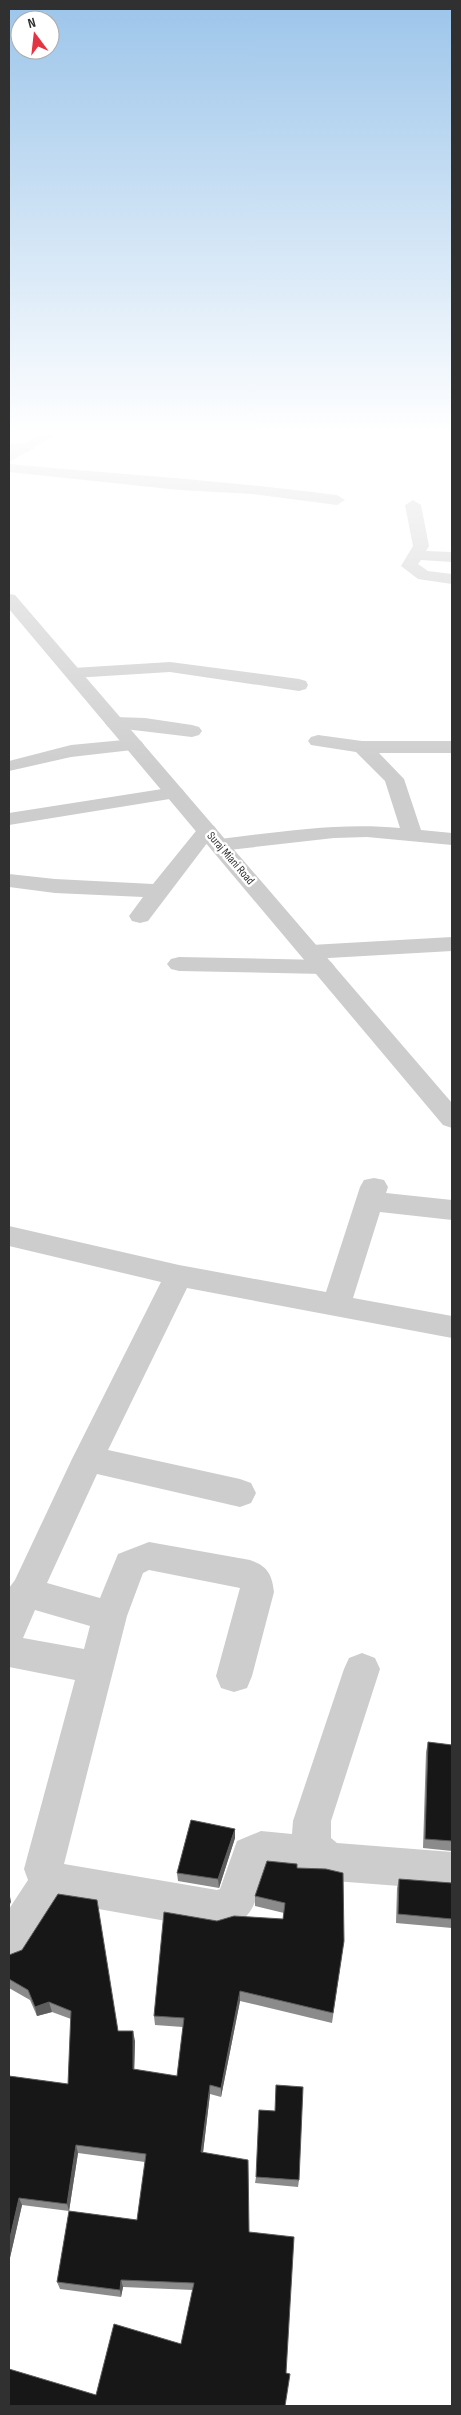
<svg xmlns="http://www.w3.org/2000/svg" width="461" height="2415" font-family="'Sofia Sans Condensed',sans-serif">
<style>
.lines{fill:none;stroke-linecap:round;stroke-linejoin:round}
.minor{fill:#cdcdcd;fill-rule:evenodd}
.tertiary{fill:#cdcdcd;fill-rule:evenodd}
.wall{fill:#8b8b8b;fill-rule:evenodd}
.shaded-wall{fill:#5d5d5d}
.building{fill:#171717;stroke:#5d5d5d}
.labels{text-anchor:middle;stroke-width:5;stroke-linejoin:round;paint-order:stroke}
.far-street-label{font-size:12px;fill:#303030;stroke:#fff}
</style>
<rect width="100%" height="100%" fill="#fff"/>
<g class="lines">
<!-- minor -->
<path class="minor" d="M 9,443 L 28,444 L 35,448 L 28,452 L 9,451 Z
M 9,464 C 118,474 228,481 337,495 L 345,500 L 337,505 L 253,494 L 179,490 L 9,472 Z
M 413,500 L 421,505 L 429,546 L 426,551 L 452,552 L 452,562 L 421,560 L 418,564 L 428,571 L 452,574 L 452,584 L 418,579 L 401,566 L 413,546 L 405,505 Z
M 170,662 L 299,679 L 306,681 L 308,685 L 306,689 L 299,691 L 170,672 L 73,678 L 67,677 L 64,673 L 67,669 L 73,668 Z
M 115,717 L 145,718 L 192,725 L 199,727 L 202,731 L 199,735 L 192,737 L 108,727 L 105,723 L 108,719 Z
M 318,735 L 362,741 L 452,741 L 452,753 L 379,753 L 404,779 L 421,830 L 452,833 L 452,845 L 367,837 L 334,838 L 220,851 L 212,850 L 209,845 L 212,840 L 220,839 C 280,832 339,822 400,828 L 385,781 L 356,752 L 311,745 L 308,741 L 311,737 Z
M 134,739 L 141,741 L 144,745 L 141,749 L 71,757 L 9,771 L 9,761 L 71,745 Z
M 175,787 L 182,789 L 185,793 L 182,797 L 9,825 L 9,813 Z
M 207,824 L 214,826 L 217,830 L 148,921 L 140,923 L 132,921 L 129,916 L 143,897 L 55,893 L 9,887 L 9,874 L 55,879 L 153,884 L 200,826 Z
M 452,937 L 452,951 L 311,959 L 303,957 L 299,952 L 303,947 L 311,945 Z
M 179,957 L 323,960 L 331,962 L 335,967 L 331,972 L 323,974 L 179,971 L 171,969 L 167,964 L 171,959 Z
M 374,1178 L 384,1180 L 388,1187 L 386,1193 L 452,1200 L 452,1220 L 380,1212 L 353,1298 L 452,1316 L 452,1338 L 187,1288 L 108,1450 L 240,1479 L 251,1483 L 256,1493 L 251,1503 L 240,1507 L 97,1474 L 47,1583 L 100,1598 L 118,1554 L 149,1542 L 250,1560 C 267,1566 272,1574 274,1592 L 252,1676 L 247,1688 L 234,1692 L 221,1688 L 216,1676 L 240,1588 L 149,1570 L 143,1573 L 127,1616 L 64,1864 L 217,1890 L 220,1889 L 237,1841 L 261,1831 L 292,1834 L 293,1821 L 344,1669 L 349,1658 L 362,1653 L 375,1658 L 380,1669 L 331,1821 L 331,1838 L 337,1843 L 452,1852 L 452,1890 L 334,1881 L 322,1876 L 265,1870 C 254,1903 256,1921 217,1930 L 59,1902 L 23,1959 L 9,1965 L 9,1909 L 28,1880 L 24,1869 L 75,1680 L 9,1667 L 9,1588 L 15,1580 L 72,1459 L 161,1282 L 9,1246 L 9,1226 L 179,1265 L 326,1292 L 360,1187 L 364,1180 ZM 35,1610 L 90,1626 L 84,1649 L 23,1638 Z"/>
<!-- tertiary -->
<path class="tertiary" d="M 39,435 L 56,435 L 9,462 L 9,452 Z
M 9,594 L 15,595 L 452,1103 L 452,1128 L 443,1125 L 9,609 Z"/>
</g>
<!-- wall -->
<path class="wall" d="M 428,1742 L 452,1745 L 452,1851 L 423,1848 L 426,1752 Z
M 235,1829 L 235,1838 L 219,1888 L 178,1881 L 177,1873 Z
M 297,1868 L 344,1941 L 332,2023 L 240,2001 L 221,2097 L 210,2094 L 203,2152 L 249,2232 L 286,2373 L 96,2395 L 181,2344 L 193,2290 L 123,2287 L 121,2297 L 60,2289 L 57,2282 L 69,2211 L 22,2205 L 9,2262 L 9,2076 L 68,2084 L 71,2019 L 52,2012 L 37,2016 L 30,2000 L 9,1988 L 9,1955 L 118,2031 L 135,2041 L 134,2070 L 177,2076 L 183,2027 L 155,2025 L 154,2016 L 217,1921 L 283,1919 L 284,1913 L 255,1906 L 255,1896 ZM 78,2153 L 145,2162 L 137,2220 L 69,2211 Z
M 399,1879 L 452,1883 L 452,1928 L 396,1923 L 397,1888 Z
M 256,2177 L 299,2180 L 298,2187 L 255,2183 Z"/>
<!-- shaded-wall -->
<path class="shaded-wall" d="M 235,1829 L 235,1838 L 219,1888 L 218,1879 Z
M 9,1891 L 11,1902 L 9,1906 Z
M 240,1991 L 240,2001 L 221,2097 L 221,2088 Z
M 49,2002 L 52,2012 L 37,2016 L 35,2007 Z
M 133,2031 L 135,2041 L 134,2079 L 133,2069 Z
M 210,2085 L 210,2094 L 202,2161 L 201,2152 Z
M 76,2145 L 78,2153 L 69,2211 L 67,2204 Z
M 19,2198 L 22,2205 L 9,2262 L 9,2242 Z
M 121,2280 L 123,2287 L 121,2297 L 120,2290 Z"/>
<!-- building -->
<path class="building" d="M 428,1742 L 452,1745 L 452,1841 L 425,1839 Z
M 191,1820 L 235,1829 L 218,1879 L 177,1873 Z
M 267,1861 L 297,1864 L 297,1868 L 326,1869 L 343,1873 L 344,1941 L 333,2013 L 240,1991 L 221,2088 L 210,2085 L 201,2152 L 248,2160 L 249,2232 L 294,2237 L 286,2373 L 290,2374 L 285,2406 L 9,2406 L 9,2369 L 96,2395 L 114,2324 L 181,2344 L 194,2283 L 121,2280 L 120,2290 L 57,2282 L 69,2211 L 137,2220 L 146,2154 L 76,2145 L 67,2204 L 19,2198 L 9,2242 L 9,2076 L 68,2084 L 71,2011 L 49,2002 L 35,2007 L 28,1990 L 9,1979 L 9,1955 L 22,1950 L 58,1894 L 97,1900 L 118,2031 L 133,2031 L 133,2069 L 177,2076 L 184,2018 L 154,2016 L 164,1912 L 217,1921 L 234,1916 L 283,1919 L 285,1903 L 255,1896 Z
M 399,1879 L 452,1883 L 452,1919 L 398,1914 Z
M 276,2085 L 303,2087 L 299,2180 L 256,2177 L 259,2110 L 275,2111 Z"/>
<!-- sky -->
<linearGradient id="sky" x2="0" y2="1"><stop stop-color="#9cc5ea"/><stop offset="0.56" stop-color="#fff"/><stop offset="1" stop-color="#fff" stop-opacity="0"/></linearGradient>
<rect width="461" height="773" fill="url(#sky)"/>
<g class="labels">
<!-- far-street labels -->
<g class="far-street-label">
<text transform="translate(231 858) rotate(49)" y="4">Suraj Miani Road</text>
</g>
</g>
<!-- border -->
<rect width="461" height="2415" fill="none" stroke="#303030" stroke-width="20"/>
<!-- north arrow -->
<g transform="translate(35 35) rotate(345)"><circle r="24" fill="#ffffff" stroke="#acacac"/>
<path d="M0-4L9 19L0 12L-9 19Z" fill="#e43441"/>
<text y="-8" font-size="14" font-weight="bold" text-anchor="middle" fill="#303030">N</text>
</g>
</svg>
